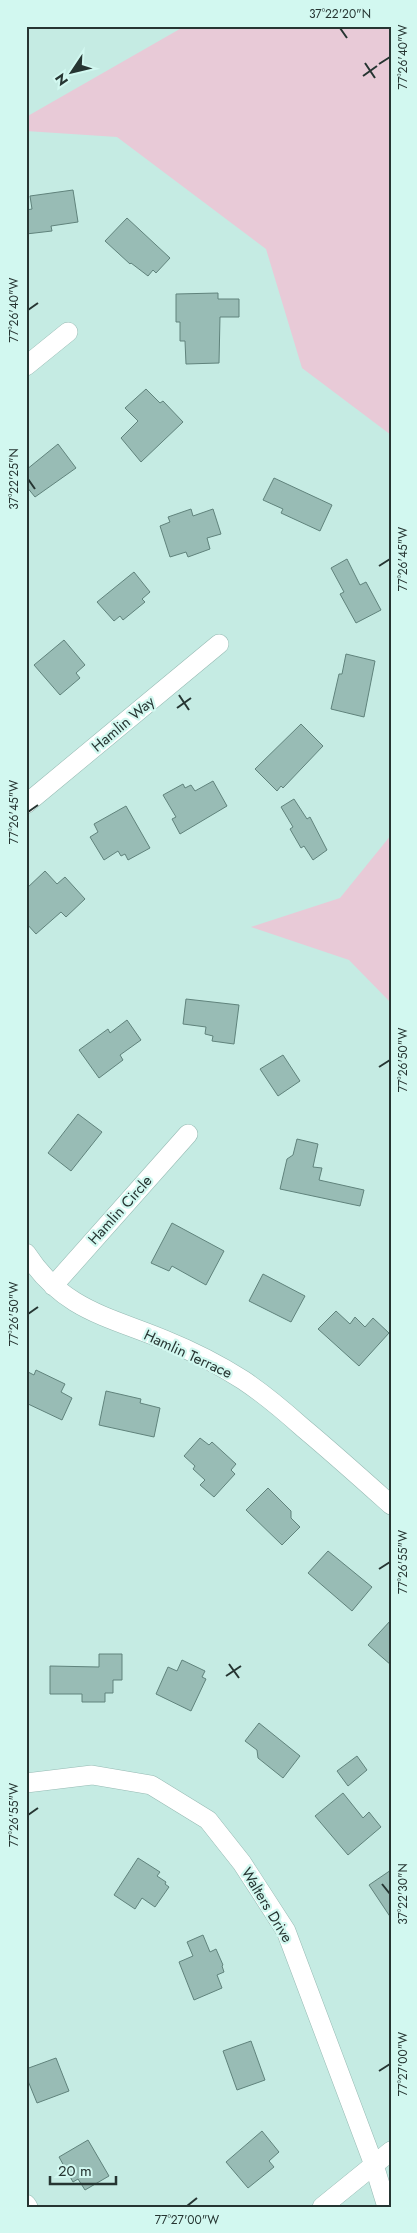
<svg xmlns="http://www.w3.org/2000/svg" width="417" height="2233" font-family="Jost,sans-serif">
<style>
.green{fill:#e8cad7}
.building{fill:#98bcb5;stroke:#60837c}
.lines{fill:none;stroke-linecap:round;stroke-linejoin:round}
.street-casing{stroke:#96bab3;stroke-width:20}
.street{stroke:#fff;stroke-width:19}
.ticks{fill:none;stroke:#263532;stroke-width:2}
.labels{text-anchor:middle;stroke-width:4.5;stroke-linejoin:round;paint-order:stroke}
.street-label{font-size:15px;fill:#263532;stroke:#d2f8f0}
.neatline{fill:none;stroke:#263532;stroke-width:2}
.ticks-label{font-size:12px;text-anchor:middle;fill:#263532}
</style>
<rect width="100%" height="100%" fill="#c5ebe3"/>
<!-- green -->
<path class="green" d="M 185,26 L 391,26 L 391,435 L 302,368 L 266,249 L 117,137 L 26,131 L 26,117 Z
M 391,835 L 391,1003 L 349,960 L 251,927 L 340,898 Z"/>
<!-- building -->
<path class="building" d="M 73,190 L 78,222 L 51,226 L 52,231 L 26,234 L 26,210 L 32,209 L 30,196 Z
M 127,218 L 170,258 L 156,273 L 153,270 L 148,276 L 131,263 L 130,264 L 105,241 Z
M 218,293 L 218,299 L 239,299 L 239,317 L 220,317 L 219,363 L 186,364 L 185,341 L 180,341 L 180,322 L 176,322 L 176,294 Z
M 146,389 L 160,403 L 163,401 L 183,422 L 141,462 L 121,438 L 138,421 L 125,408 Z
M 58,444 L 76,468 L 35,497 L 26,486 L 26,470 Z
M 274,478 L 332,505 L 320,531 L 281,513 L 283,509 L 263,500 Z
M 191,509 L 193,516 L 213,509 L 221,534 L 207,538 L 210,549 L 188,557 L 186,552 L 170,557 L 160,526 L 170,522 L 168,517 Z
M 347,559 L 360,585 L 366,582 L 381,610 L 356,623 L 340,594 L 344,592 L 331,568 Z
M 134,572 L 150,592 L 142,599 L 145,602 L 123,620 L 120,616 L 114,621 L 97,602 Z
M 64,640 L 85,665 L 76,673 L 80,678 L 60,695 L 34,665 Z
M 346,654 L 375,661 L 364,717 L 331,709 L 339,674 L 342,674 Z
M 301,724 L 323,746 L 283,788 L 281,786 L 277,791 L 255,769 Z
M 213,781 L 227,806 L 180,834 L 172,819 L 176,817 L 163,795 L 183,784 L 185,788 L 191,785 L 195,791 Z
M 294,799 L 307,819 L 310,817 L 327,850 L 313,860 L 304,846 L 301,848 L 290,829 L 293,827 L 281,807 Z
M 126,806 L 150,848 L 128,860 L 125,854 L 121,856 L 118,851 L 104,860 L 90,837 L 98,832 L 94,824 Z
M 45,871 L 57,884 L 65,877 L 85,899 L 66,917 L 61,912 L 36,934 L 26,923 L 26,889 Z
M 186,999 L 239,1005 L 234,1044 L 212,1041 L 213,1036 L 205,1034 L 206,1027 L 183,1024 Z
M 127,1020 L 141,1040 L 120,1055 L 123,1060 L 99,1078 L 79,1050 L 108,1029 L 110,1033 Z
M 283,1055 L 300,1081 L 278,1096 L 260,1069 Z
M 78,1114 L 102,1132 L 71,1171 L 48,1153 Z
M 297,1139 L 318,1144 L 313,1167 L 322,1168 L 319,1180 L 364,1190 L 360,1206 L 280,1189 L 287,1159 L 293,1155 Z
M 172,1223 L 224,1251 L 206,1285 L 172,1266 L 169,1271 L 151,1263 Z
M 263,1274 L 305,1296 L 291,1322 L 249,1301 Z
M 336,1311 L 350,1324 L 355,1317 L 365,1327 L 373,1318 L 389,1333 L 359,1366 L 318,1329 Z
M 36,1370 L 65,1384 L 61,1392 L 72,1398 L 62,1420 L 26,1403 L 26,1371 L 34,1375 Z
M 106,1391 L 141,1399 L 140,1403 L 160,1408 L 154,1437 L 99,1425 Z
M 200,1438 L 209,1445 L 212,1442 L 236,1464 L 231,1470 L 235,1474 L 214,1497 L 200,1485 L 205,1480 L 193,1469 L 195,1466 L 184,1456 Z
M 268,1488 L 291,1511 L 291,1518 L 300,1527 L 282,1545 L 246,1510 Z
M 328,1551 L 372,1587 L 352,1611 L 308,1573 Z
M 391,1620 L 391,1665 L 368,1645 Z
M 99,1654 L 122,1654 L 122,1680 L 113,1680 L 113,1693 L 105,1693 L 105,1702 L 82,1702 L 82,1694 L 50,1694 L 50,1666 L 99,1667 Z
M 182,1660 L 205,1671 L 202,1677 L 206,1679 L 191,1711 L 156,1694 L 168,1667 L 177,1671 Z
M 259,1723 L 300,1756 L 283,1778 L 258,1758 L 257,1750 L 245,1741 Z
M 357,1756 L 367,1770 L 348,1786 L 337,1771 Z
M 343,1793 L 363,1818 L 369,1812 L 381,1827 L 348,1855 L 315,1816 Z
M 138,1858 L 160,1872 L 157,1876 L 166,1882 L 165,1884 L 169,1887 L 155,1907 L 142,1898 L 135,1909 L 114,1895 Z
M 391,1870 L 391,1918 L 369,1885 Z
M 203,1935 L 210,1952 L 216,1949 L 223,1965 L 222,1966 L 224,1972 L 217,1975 L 222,1988 L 194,2000 L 179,1962 L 193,1956 L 187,1942 Z
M 251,2041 L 265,2080 L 237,2090 L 223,2051 Z
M 56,2058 L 69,2091 L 37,2103 L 26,2076 L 26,2069 Z
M 262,2131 L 279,2152 L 269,2161 L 274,2167 L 248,2188 L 226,2162 Z
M 88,2140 L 109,2176 L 85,2190 L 78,2179 L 73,2182 L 59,2157 Z"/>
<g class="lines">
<!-- street casing -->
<g class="street-casing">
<path id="street" d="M 26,366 L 68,332
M 26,804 L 219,644
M 26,1253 C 63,1310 107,1316 165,1340 C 192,1351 218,1364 243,1380 C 264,1394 283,1410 302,1427 C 332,1452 362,1479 391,1505
M 53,1286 L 188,1134
M 26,1783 L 92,1775 L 151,1785 L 208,1820 L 242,1863 L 286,1931 L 374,2165 L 387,2207
M 26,2204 L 28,2207
M 322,2207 L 391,2151"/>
</g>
<!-- street -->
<use href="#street" class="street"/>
</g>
<!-- ticks -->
<path class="ticks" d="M 340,28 L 347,38M 365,63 L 375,78M 379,64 L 390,57M 363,76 L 377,66M 28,310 L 38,303M 28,479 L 35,489M 379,566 L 390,559M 179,695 L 189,710M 177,708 L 191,698M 28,812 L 38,805M 379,1067 L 390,1060M 28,1314 L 38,1307M 379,1569 L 390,1562M 229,1664 L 239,1678M 226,1676 L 241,1666M 28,1815 L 38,1808M 382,1884 L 390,1894M 379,2071 L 390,2064M 187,2206 L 197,2198"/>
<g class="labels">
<!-- street labels -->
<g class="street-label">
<text transform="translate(123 724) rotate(-40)" y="5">Hamlin Way</text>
<text transform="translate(120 1210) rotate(-48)" y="5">Hamlin Circle</text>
<text transform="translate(188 1354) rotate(25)" y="5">Hamlin Terrace</text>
<text transform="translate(267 1905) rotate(59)" y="5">Walters Drive</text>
</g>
</g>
<!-- border -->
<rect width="417" height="2233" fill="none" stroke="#d2f8f0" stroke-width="55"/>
<!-- north arrow -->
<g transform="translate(72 72) rotate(235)" stroke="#d2f8f0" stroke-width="4" paint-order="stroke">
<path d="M0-4L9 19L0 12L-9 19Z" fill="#263532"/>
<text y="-8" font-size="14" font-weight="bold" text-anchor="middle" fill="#263532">N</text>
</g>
<!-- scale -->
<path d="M50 2176v8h66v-8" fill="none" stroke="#263532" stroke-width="2.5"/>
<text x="58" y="2176" font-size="15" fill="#263532" stroke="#d2f8f0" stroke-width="4" paint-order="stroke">20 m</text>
<rect x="28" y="28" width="362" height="2178" class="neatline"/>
<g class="ticks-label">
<text x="340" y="18">37°22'20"N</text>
<text transform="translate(403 57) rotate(-90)" y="4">77°26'40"W</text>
<text transform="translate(14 310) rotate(-90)" y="4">77°26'40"W</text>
<text transform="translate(14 479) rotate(-90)" y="4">37°22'25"N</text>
<text transform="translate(403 559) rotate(-90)" y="4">77°26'45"W</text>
<text transform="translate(14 812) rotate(-90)" y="4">77°26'45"W</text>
<text transform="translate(403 1060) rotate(-90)" y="4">77°26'50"W</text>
<text transform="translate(14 1314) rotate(-90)" y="4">77°26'50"W</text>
<text transform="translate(403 1562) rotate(-90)" y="4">77°26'55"W</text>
<text transform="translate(14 1815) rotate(-90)" y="4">77°26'55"W</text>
<text transform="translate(403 1894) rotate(-90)" y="4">37°22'30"N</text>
<text transform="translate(403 2064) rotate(-90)" y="4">77°27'00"W</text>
<text x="187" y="2224">77°27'00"W</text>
</g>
</svg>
